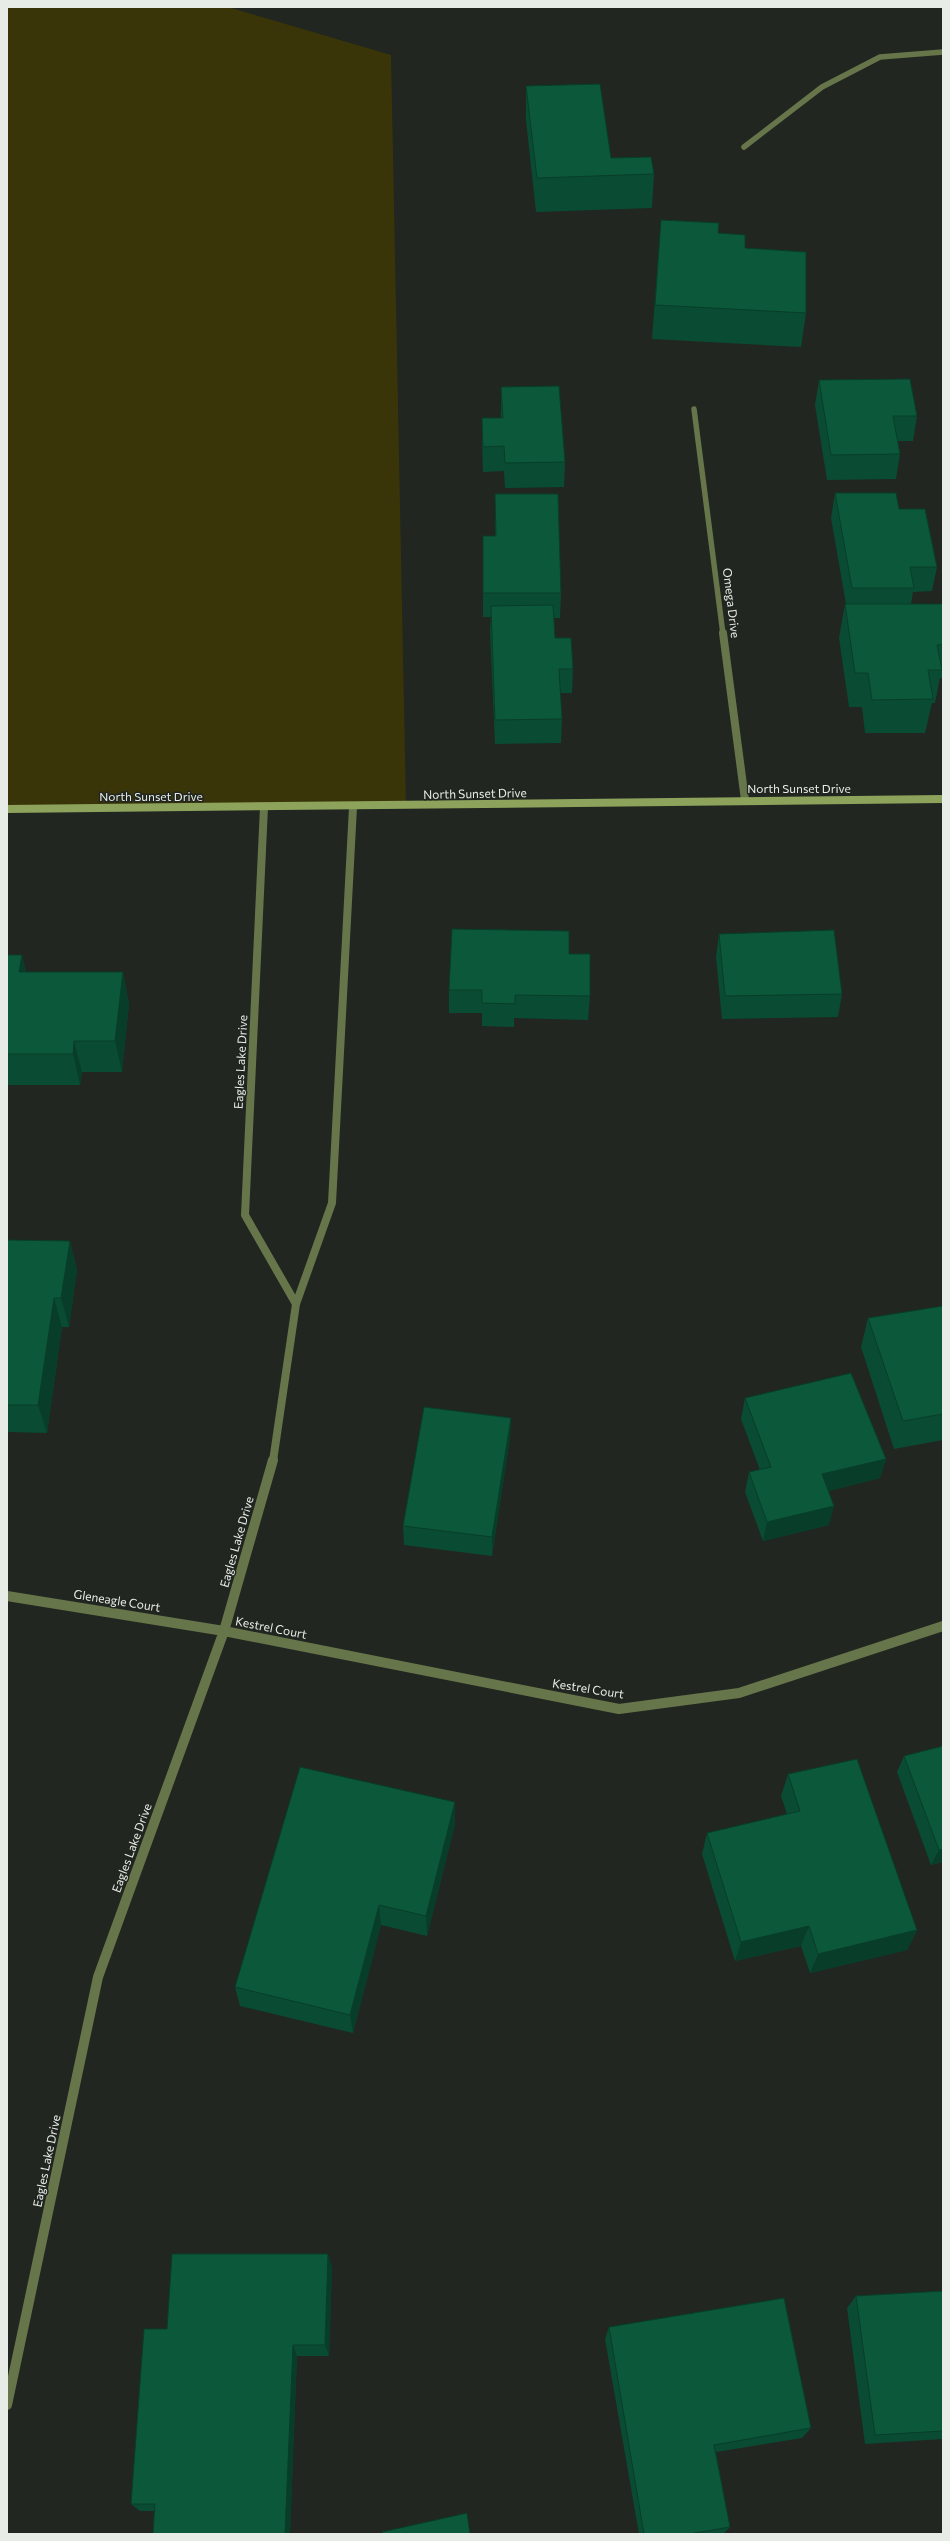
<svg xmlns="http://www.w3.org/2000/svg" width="950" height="2541" font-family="Commissioner,sans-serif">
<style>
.green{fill:#393509}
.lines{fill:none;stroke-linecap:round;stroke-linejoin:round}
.minor-far2{stroke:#67754a;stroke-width:5.5}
.minor-far1{stroke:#67754a;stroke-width:8}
.minor{stroke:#67754a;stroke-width:10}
.secondary{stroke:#8da35c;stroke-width:8}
.wall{fill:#0a4c33}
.shaded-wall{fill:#083e29}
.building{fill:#0c583b;stroke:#083e29}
.labels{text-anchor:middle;stroke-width:3;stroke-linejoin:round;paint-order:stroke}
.street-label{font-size:12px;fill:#e8ece7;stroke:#212620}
</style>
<rect width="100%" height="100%" fill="#212620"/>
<!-- green -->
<path class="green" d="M 7,7 L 228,7 L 391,55 L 406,806 L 7,809 Z"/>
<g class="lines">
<!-- minor-far2 -->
<path class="minor-far2" d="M 744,147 L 822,87 L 880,57 L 943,52
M 694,409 L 723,634"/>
<!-- minor-far1 -->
<path class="minor-far1" d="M 723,633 L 745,800
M 264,807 L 245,1215 L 296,1304
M 273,1461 L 296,1304 L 332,1203 L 353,807"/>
<!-- minor -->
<path class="minor" d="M 7,1596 L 224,1631 L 619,1709 L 739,1693 L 943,1626
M 7,2405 L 98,1977 L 224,1631 L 273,1460"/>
<!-- secondary -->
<path class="secondary" d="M 7,809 L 943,799"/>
</g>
<!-- wall -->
<path class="wall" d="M 526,86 L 611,158 L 654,174 L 652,208 L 536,212 L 526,120 Z
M 661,220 L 718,233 L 806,313 L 801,347 L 652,339 Z
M 819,380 L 917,416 L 913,441 L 898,441 L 900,454 L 896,479 L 827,480 L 815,405 Z
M 501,387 L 565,462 L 564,487 L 505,488 L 504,471 L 483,472 L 482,443 L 482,418 L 501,418 Z
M 835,493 L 899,509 L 937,567 L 932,591 L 913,592 L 911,604 L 943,604 L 943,678 L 940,678 L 935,703 L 932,703 L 925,733 L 865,733 L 862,707 L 849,707 L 839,638 L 845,604 L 846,604 L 831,518 Z
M 495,494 L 561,593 L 560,618 L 554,618 L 555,638 L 573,669 L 572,693 L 560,693 L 562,719 L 561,743 L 495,744 L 490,631 L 491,617 L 483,617 L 483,536 L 495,536 Z
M 719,934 L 842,994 L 838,1017 L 722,1019 L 716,957 Z
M 569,954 L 590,996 L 588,1020 L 514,1018 L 514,1027 L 482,1026 L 482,1013 L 449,1013 L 449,990 Z
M 7,955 L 26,972 L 123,972 L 129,1004 L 122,1072 L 82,1072 L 80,1085 L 7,1085 Z
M 7,1240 L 70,1241 L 77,1270 L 69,1327 L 62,1327 L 47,1433 L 7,1432 Z
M 943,1306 L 943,1440 L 894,1449 L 861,1347 L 868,1318 Z
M 745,1398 L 886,1459 L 880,1478 L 829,1491 L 829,1525 L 763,1541 L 745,1492 L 749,1472 L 760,1470 L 741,1419 Z
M 511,1418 L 510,1438 L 492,1556 L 404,1545 L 403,1526 Z
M 943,1746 L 943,1862 L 931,1865 L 897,1772 L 904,1756 Z
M 788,1774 L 917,1930 L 907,1950 L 810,1973 L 801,1946 L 735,1961 L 702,1854 L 707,1833 L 787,1814 L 781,1796 Z
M 455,1824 L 427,1936 L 381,1925 L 353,2033 L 240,2006 L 235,1987 Z
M 332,2267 L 329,2356 L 297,2356 L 290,2534 L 153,2534 L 154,2511 L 140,2511 L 131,2504 L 167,2329 Z
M 943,2291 L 943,2439 L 865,2444 L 847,2308 L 856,2296 Z
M 609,2327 L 811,2428 L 802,2438 L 716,2452 L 730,2527 L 723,2534 L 639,2534 L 605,2339 Z"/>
<!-- shaded-wall -->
<path class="shaded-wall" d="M 22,955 L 30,987 L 19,972 Z
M 123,972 L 129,1004 L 122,1072 L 115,1041 Z
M 74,1041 L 82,1072 L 80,1085 L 73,1054 Z
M 70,1241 L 77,1270 L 69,1327 L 61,1298 Z
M 54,1298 L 62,1327 L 47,1433 L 38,1405 Z
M 511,1418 L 510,1438 L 492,1556 L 492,1537 Z
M 886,1459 L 880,1478 L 817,1494 L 822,1474 Z
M 834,1506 L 829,1525 L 763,1541 L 767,1522 Z
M 455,1802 L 455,1824 L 427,1936 L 426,1916 Z
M 943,1849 L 943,1862 L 931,1865 L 939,1850 Z
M 379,1905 L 381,1925 L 353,2033 L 350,2015 Z
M 809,1926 L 801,1946 L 735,1961 L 741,1942 Z
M 917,1930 L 907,1950 L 810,1973 L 818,1954 Z
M 328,2254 L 332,2267 L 329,2356 L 325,2345 Z
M 293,2345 L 297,2356 L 290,2534 L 285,2534 Z"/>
<!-- building -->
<path class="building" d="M 600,84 L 611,158 L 651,157 L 654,174 L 537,178 L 526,86 Z
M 661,220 L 719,223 L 718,233 L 745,235 L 745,248 L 806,252 L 806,313 L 655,305 Z
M 910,379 L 917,416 L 893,416 L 900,454 L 831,455 L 819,380 Z
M 559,386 L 565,462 L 505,463 L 504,446 L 483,447 L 482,418 L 503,418 L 501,387 Z
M 835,493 L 896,493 L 899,509 L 925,509 L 937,567 L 910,567 L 914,588 L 852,588 Z
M 495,494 L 558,494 L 561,593 L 483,593 L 483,536 L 496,536 Z
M 845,604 L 943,604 L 943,644 L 937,645 L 942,670 L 928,670 L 933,699 L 872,700 L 868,673 L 855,673 Z
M 553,605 L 555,638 L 571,638 L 573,669 L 559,669 L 562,719 L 495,720 L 491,606 Z
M 452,929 L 569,931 L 569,954 L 590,954 L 590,996 L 515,995 L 515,1004 L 482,1003 L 482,990 L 449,990 Z
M 834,930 L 842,994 L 725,996 L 719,934 Z
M 7,955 L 22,955 L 19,972 L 123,972 L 115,1041 L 74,1041 L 73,1054 L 7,1054 Z
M 7,1240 L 70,1241 L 61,1298 L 54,1298 L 38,1405 L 7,1405 Z
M 943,1306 L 943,1414 L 903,1421 L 868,1318 Z
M 851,1373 L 886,1459 L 822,1474 L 834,1506 L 767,1522 L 749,1472 L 771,1467 L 745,1398 Z
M 424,1407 L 511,1418 L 492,1537 L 403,1526 Z
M 943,1746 L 943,1849 L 939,1850 L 904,1756 Z
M 857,1759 L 917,1930 L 818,1954 L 809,1926 L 741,1942 L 707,1833 L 800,1811 L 788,1774 Z
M 300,1767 L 455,1802 L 426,1916 L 379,1905 L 350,2015 L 235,1987 Z
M 172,2254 L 328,2254 L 325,2345 L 293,2345 L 285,2534 L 153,2534 L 155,2504 L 131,2504 L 144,2329 L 167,2329 Z
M 943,2291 L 943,2431 L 875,2435 L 856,2296 Z
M 784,2298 L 811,2428 L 714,2445 L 730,2527 L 689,2534 L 644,2534 L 609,2327 Z
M 467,2513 L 470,2534 L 383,2534 L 382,2532 Z"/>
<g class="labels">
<!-- street labels -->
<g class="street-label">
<text transform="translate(731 603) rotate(83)" y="4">Omega Drive</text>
<text x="799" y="793">North Sunset Drive</text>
<text transform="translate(475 794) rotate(-1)" y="4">North Sunset Drive</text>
<text x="151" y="801">North Sunset Drive</text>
<text transform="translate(241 1062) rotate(-87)" y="4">Eagles Lake Drive</text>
<text transform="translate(237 1542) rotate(-74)" y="4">Eagles Lake Drive</text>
<text transform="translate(117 1601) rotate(9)" y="4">Gleneagle Court</text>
<text transform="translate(271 1628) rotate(11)" y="4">Kestrel Court</text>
<text transform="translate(588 1689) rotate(9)" y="4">Kestrel Court</text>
<text transform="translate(132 1848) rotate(-70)" y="4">Eagles Lake Drive</text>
<text transform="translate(47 2161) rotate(-78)" y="4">Eagles Lake Drive</text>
</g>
</g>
<!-- border -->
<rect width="950" height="2541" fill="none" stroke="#e8ece7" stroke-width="16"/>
</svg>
